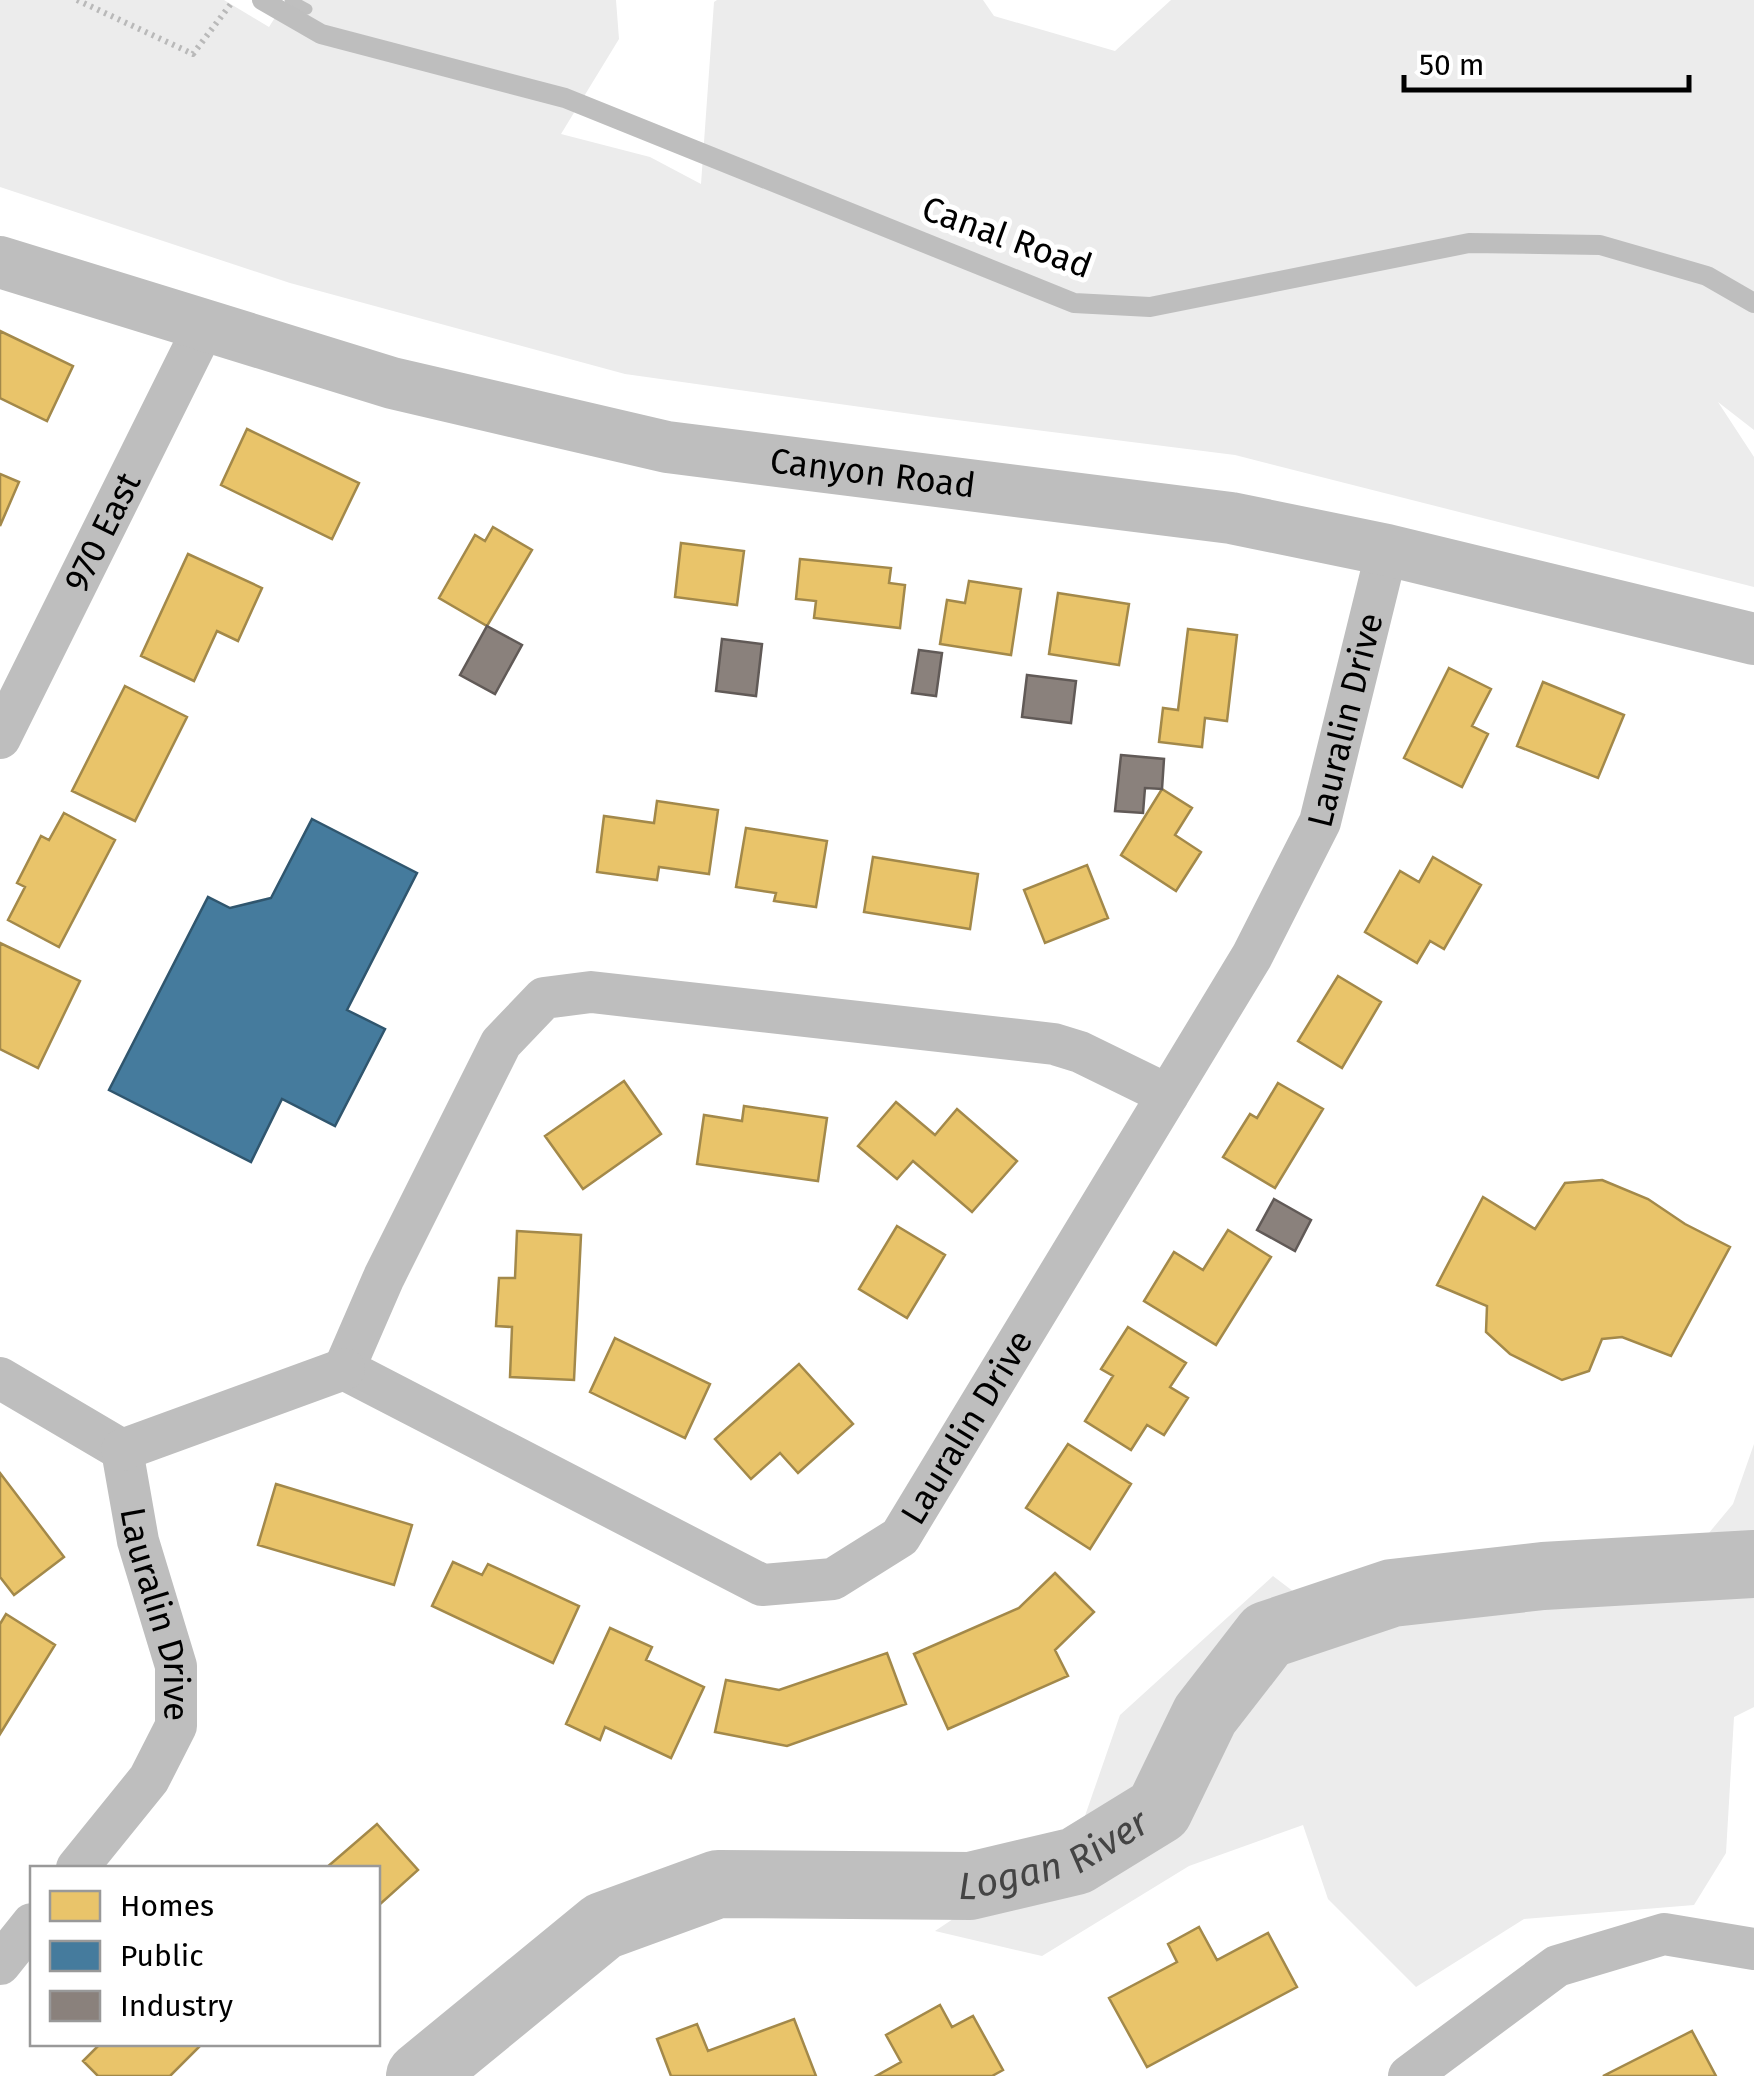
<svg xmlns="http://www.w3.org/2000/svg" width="1754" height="2076" font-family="'Fira Sans',sans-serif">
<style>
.green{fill:#ececec}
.homes{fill:#e9c46a;stroke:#a3894a;stroke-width:2.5}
.public{fill:#457b9d;stroke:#30566e;stroke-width:2.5}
.industry{fill:#8a817c;stroke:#615a57;stroke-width:2.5}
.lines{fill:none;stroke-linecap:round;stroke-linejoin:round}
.stream{stroke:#bfbfbf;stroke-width:11}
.river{stroke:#bfbfbf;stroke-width:68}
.path{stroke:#b9b9b9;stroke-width:6;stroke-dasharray:2.5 5;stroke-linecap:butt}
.service{stroke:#bebebe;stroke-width:20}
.minor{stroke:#bebebe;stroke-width:42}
.tertiary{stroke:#bebebe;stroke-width:52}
.labels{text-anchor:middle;stroke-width:10;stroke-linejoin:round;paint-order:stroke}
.street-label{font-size:35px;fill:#000;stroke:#fff}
.water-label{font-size:38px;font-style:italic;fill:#444;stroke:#fff}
</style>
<rect width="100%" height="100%" fill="#fff"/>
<!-- green -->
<path class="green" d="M 0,0 L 224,0 L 269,27 L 286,0 L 616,0 L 619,39 L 561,134 L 650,157 L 701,184 L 714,2 L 717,0 L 983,0 L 994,16 L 1115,51 L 1171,0 L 1754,0 L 1754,430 L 1718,402 L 1754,457 L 1754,587 L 1235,455 L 933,417 L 625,374 L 290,283 L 0,187 Z
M 1754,1444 L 1754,1707 L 1734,1717 L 1726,1853 L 1694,1905 L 1524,1919 L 1416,1987 L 1328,1899 L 1303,1825 L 1189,1866 L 1042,1956 L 935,1931 L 1078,1836 L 1120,1715 L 1273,1576 L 1340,1627 L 1664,1587 L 1733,1504 Z"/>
<!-- homes -->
<path class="homes" d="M 0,331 L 73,366 L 47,421 L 0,398 Z
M 247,429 L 359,483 L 332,539 L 221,485 Z
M 0,474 L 19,482 L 0,526 Z
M 493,527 L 532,550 L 487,626 L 439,598 L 475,535 L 485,541 Z
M 681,543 L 744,551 L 737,605 L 675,597 Z
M 188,554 L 262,588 L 238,641 L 217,631 L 194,681 L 141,656 Z
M 800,559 L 891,568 L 889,583 L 905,585 L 900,628 L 814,618 L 816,601 L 796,599 Z
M 969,581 L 1021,589 L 1011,655 L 940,644 L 947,600 L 965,603 Z
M 1058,593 L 1129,604 L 1119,665 L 1049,654 Z
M 1188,629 L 1237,635 L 1227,721 L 1205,718 L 1202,747 L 1159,742 L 1163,708 L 1178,710 Z
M 1449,668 L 1491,689 L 1472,726 L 1488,734 L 1462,787 L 1404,758 Z
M 1543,682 L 1624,715 L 1598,778 L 1517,746 Z
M 125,686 L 187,717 L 135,821 L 72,791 Z
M 1162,789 L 1192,808 L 1175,835 L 1201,852 L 1176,891 L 1121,855 Z
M 657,801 L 718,810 L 709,874 L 659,867 L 657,880 L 597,872 L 604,816 L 654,823 Z
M 64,813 L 115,840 L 59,947 L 8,920 L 25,887 L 17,883 L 41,836 L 49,840 Z
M 746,828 L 827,841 L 816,907 L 774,901 L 776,893 L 736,887 Z
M 873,857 L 978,874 L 970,929 L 864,912 Z
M 1433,857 L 1481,885 L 1444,949 L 1430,941 L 1417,963 L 1365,932 L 1400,871 L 1419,882 Z
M 1087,865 L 1108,918 L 1045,943 L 1024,890 Z
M 0,943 L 80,981 L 38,1068 L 0,1049 Z
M 1338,976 L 1381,1002 L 1342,1068 L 1298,1041 Z
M 624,1081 L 661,1134 L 583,1189 L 545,1136 Z
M 1278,1083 L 1323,1109 L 1275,1188 L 1223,1157 L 1250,1114 L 1257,1118 Z
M 896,1102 L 935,1135 L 957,1109 L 1017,1161 L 972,1212 L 913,1161 L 897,1179 L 858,1146 Z
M 744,1106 L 827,1118 L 818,1181 L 697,1164 L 704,1115 L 742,1121 Z
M 1602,1180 L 1648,1199 L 1685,1224 L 1730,1247 L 1671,1356 L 1622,1337 L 1602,1339 L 1589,1371 L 1562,1380 L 1510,1354 L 1486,1332 L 1487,1306 L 1437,1285 L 1483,1197 L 1535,1229 L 1565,1183 Z
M 897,1226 L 945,1255 L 907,1318 L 859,1289 Z
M 1228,1230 L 1271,1257 L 1216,1345 L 1144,1301 L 1174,1252 L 1203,1270 Z
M 517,1231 L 581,1235 L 574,1380 L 510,1377 L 512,1327 L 496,1326 L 499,1278 L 515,1278 Z
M 1128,1327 L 1186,1363 L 1170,1387 L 1188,1398 L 1164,1435 L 1147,1425 L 1131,1450 L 1085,1421 L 1113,1376 L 1101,1369 Z
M 615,1338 L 710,1384 L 685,1438 L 590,1392 Z
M 799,1364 L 853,1424 L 798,1473 L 780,1453 L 751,1479 L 715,1439 Z
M 1068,1444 L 1131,1484 L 1090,1549 L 1026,1508 Z
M 0,1473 L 64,1557 L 14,1595 L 0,1577 Z
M 276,1484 L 412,1525 L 394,1585 L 258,1545 Z
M 453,1562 L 482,1575 L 488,1564 L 579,1606 L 553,1663 L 432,1606 Z
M 1055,1573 L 1094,1612 L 1055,1650 L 1068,1676 L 948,1729 L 914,1654 L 1019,1608 Z
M 6,1614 L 55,1645 L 0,1734 L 0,1624 Z
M 610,1628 L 652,1647 L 646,1660 L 704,1687 L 671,1758 L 605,1727 L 600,1740 L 566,1724 Z
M 887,1653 L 906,1704 L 787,1746 L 715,1732 L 726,1680 L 779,1690 Z
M 377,1824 L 418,1870 L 378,1906 L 378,1868 L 326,1868 Z
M 1199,1927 L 1217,1960 L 1268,1933 L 1297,1987 L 1147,2067 L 1109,1998 L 1177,1962 L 1168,1944 Z
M 940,2005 L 952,2027 L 973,2016 L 1003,2070 L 992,2076 L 876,2076 L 901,2062 L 886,2035 Z
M 794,2019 L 816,2076 L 671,2076 L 657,2039 L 697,2024 L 708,2051 Z
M 1692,2031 L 1716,2076 L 1603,2076 Z
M 100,2044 L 202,2044 L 170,2076 L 98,2076 L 83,2061 Z"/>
<!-- public -->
<path class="public" d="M 312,819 L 417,873 L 347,1010 L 385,1029 L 335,1126 L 282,1099 L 251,1162 L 109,1090 L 208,897 L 230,908 L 271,898 Z"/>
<!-- industry -->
<path class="industry" d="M 487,626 L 522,645 L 495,694 L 460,675 Z
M 722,639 L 762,644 L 756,696 L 716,691 Z
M 919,650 L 942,653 L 936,696 L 912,693 Z
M 1027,675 L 1076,681 L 1071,723 L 1022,717 Z
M 1121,755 L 1164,759 L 1162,789 L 1145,788 L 1143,813 L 1115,811 Z
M 1274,1199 L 1311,1220 L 1295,1251 L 1257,1230 Z"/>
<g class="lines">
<!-- stream -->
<path class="stream" d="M 290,0 L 307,9"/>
<!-- river -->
<path class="river" id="s1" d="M 420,2076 L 603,1926 L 718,1884 L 970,1886 L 1076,1861 L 1159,1810 L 1205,1715 L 1267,1635 L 1392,1593 L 1543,1576 L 1754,1564"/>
<!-- path -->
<path class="path" d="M 77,0 L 193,54 L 233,1"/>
<!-- service -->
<path class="service" d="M 262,0 L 321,34 L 565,98 L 1074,303 L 1150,307 L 1469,243 L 1600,245 L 1707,276 L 1754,303"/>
<!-- minor -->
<g class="minor">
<path id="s2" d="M 0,738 L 205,325"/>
<path id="s3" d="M 1168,1095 L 1080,1052 L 1054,1044 L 591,992 L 544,998 L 501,1043 L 384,1277 L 344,1369 L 762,1585 L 833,1579 L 900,1537 L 1252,956 L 1320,822 L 1387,550"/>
<path id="s4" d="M 0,1378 L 122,1450 L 138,1541 L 176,1666 L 176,1726 L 149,1779 L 77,1868"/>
<path d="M 122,1450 L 344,1369"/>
<path d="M 0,1964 L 32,1924"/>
<path d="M 1409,2076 L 1557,1966 L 1664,1934 L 1754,1949"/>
</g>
<!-- tertiary -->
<path class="tertiary" id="s5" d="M 0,262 L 392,383 L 667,447 L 1231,518 L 1387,550 L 1754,639"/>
</g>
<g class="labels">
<!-- street labels -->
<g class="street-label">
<text transform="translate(1007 237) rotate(20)" y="12">Canal Road</text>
<text dy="12" stroke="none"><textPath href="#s5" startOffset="900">Canyon Road</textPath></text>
<text dy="12" stroke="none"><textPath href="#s2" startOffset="230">970 East</textPath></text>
<text dy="12" stroke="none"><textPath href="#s3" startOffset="2618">Lauralin Drive</textPath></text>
<text dy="12" stroke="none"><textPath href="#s3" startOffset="1812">Lauralin Drive</textPath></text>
<text dy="12" stroke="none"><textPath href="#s4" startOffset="310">Lauralin Drive</textPath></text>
</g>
<!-- water labels -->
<g class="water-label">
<text dy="13" stroke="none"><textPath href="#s1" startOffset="700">Logan River</textPath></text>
</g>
</g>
<!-- legend -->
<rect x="30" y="1866" width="350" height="180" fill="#ffffff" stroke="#999999" stroke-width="2.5"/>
<rect x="50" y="1891" width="50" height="30" fill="#e9c46a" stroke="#999999" stroke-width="2.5"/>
<text x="120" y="1916" font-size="30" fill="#000000">Homes</text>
<rect x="50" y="1941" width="50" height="30" fill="#457b9d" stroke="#999999" stroke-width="2.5"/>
<text x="120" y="1966" font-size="30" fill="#000000">Public</text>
<rect x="50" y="1991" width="50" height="30" fill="#8a817c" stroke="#999999" stroke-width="2.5"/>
<text x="120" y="2016" font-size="30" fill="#000000">Industry</text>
<!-- scale -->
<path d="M1404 75v15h285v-15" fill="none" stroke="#000000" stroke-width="5"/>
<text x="1419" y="75" font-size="30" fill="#000000" stroke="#ffffff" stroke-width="8" paint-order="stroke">50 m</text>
</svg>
